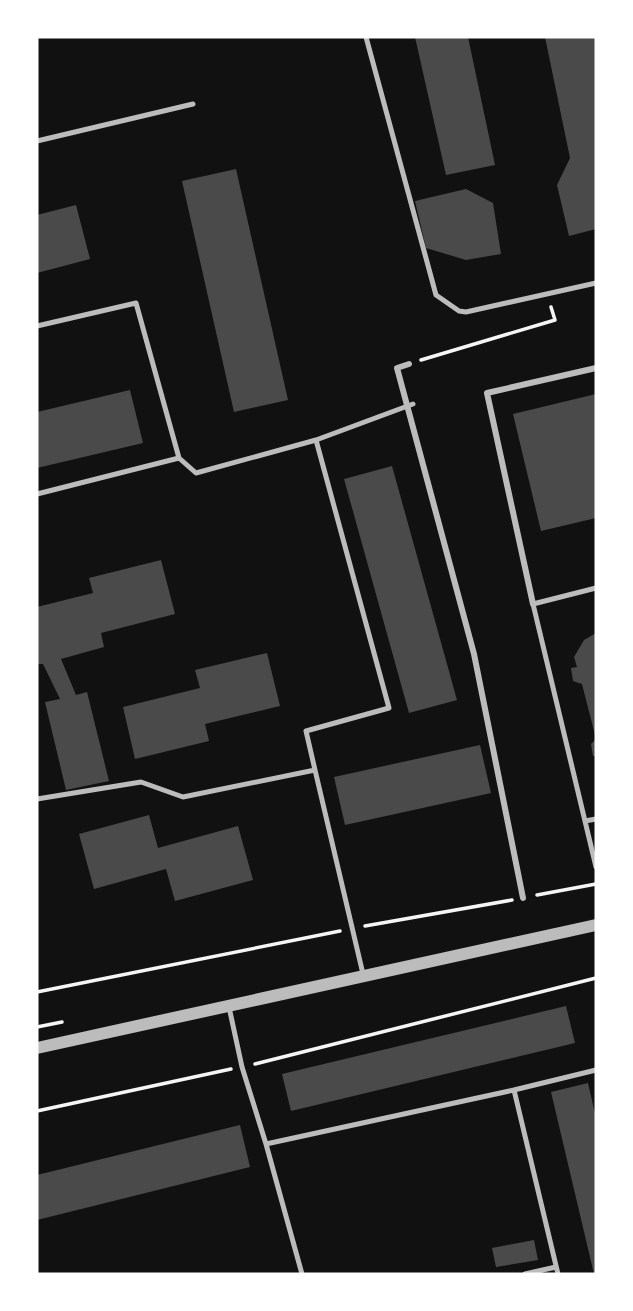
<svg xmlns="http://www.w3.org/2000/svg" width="633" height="1311" font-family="'Work Sans',sans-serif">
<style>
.building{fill:#4a4a4a}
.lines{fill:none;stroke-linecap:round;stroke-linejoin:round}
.path{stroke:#f5f5f5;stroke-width:3.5}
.service{stroke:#bcbcbc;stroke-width:5}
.pedestrian{stroke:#bcbcbc;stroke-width:6}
.tertiary{stroke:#bcbcbc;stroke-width:12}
</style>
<rect width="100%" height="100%" fill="#111"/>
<!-- building -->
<path class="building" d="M 415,37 L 468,37 L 495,165 L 446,175 Z
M 545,37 L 596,37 L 596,229 L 569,236 L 557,185 L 570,158 Z
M 236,169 L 288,400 L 234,412 L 182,181 Z
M 466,189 L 493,203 L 501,254 L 466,260 L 426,248 L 415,201 Z
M 76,205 L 90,259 L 37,273 L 37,215 Z
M 130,390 L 143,443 L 37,468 L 37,412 Z
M 596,394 L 596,518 L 541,531 L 513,414 Z
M 392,466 L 457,700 L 409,713 L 344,479 Z
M 161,560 L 175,614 L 101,633 L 104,647 L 61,659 L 76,695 L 87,692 L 109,781 L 66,790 L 45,702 L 60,699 L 43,664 L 37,664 L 37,607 L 93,593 L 89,578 Z
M 596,633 L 596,756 L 593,756 L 591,744 L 596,739 L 582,684 L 573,681 L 571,668 L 577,667 L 574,657 L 584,640 Z
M 267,653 L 280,706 L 205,724 L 209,741 L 135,759 L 123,707 L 200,688 L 195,670 Z
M 480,745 L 491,793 L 345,825 L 334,777 Z
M 149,815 L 158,848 L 238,826 L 253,880 L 175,901 L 166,869 L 94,889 L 79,834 Z
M 566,1006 L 575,1043 L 291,1111 L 282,1074 Z
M 588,1083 L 596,1118 L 596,1274 L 594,1274 L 551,1092 Z
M 240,1125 L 250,1167 L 37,1220 L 37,1175 Z
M 534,1240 L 538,1260 L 496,1267 L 492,1248 Z"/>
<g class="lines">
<!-- path -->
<path class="path" d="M 421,360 L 555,320 L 551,307
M 537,895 L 596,884
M 365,926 L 512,900
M 37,992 L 340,931
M 37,1027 L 62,1022
M 255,1064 L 596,978
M 37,1111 L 231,1069"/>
<!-- service -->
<path class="service" d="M 366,37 L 436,295 L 459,311 L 466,312 L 596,283
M 37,141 L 193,104
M 37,326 L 136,303 L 179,458 L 37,494
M 179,458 L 196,473 L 316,440 L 413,404
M 596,588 L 533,604 L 596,867
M 315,770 L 306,731 L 389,708 L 316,440
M 37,799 L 141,782 L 183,797 L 315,770 L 363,974
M 585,821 L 596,819
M 229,1007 L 242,1067 L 266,1144 L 302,1274
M 514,1090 L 558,1274
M 266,1144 L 514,1090 L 596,1070
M 525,1274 L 556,1267"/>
<!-- pedestrian -->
<path class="pedestrian" d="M 409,364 L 397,368 L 474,654 L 523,898
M 533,604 L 487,393 L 596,368"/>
<!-- tertiary -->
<path class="tertiary" d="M 37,1048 L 596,925"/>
</g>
<!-- border -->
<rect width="633" height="1311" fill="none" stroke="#ffffff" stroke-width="77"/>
</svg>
